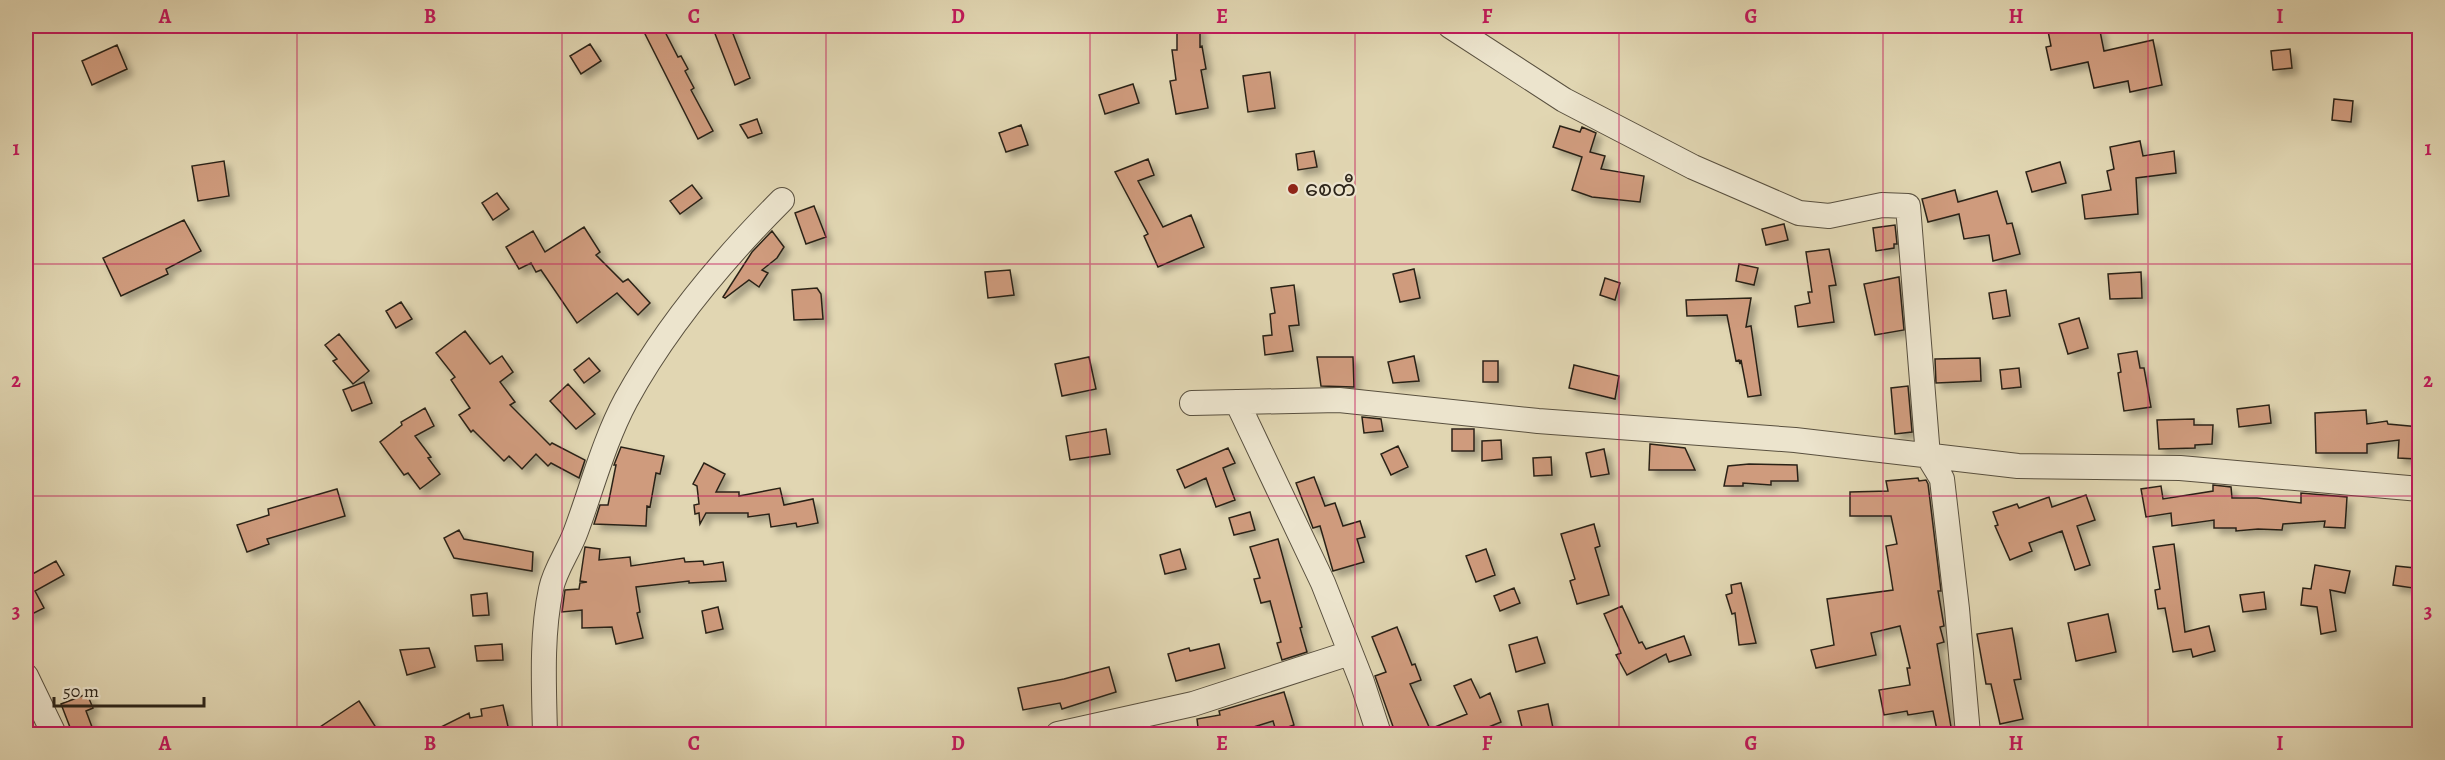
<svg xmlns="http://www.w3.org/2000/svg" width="2445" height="760" font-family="Alegreya,'Noto Sans Myanmar',serif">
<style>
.building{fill:#cf9b7d;stroke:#2c2419;stroke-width:1.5;filter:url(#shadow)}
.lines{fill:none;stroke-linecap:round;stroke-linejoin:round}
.street-casing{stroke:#59503f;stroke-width:26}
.street{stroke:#ece4cd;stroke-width:24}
.grid{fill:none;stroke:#c2185b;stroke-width:1.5;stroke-opacity:0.55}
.poi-dot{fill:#8f2418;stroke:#ece4cd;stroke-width:2}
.labels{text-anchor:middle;stroke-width:4.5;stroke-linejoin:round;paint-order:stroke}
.poi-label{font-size:21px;fill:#2c2419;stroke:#ece4cd;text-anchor:start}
.neatline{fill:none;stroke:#c2185b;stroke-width:2}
.grid-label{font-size:20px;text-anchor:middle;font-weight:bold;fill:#c2185b}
</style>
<defs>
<filter id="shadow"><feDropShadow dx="5.5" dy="5.5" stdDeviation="3" flood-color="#0004"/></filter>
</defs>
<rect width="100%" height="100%" fill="#e1d6b2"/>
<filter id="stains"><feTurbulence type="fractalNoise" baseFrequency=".00333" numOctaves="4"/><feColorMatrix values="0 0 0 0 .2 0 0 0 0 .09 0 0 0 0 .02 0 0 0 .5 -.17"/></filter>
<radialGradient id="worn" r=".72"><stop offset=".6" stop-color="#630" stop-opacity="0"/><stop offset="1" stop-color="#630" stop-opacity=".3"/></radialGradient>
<!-- building -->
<path class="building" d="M 641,26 L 662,26 L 678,57 L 681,56 L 688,69 L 685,71 L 694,88 L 691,90 L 713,131 L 698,139 Z
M 712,26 L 730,26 L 750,78 L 735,85 Z
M 1177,26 L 1200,26 L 1200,47 L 1202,46 L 1206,69 L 1201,70 L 1208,108 L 1176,114 L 1170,81 L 1176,80 L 1172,50 L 1177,50 Z
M 2047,26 L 2099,26 L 2104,51 L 2153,40 L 2162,85 L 2130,92 L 2128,81 L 2094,88 L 2088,62 L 2051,70 L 2046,47 L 2051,46 Z
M 590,44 L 601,61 L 581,74 L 570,56 Z
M 117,45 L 127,69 L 92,85 L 82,61 Z
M 2290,49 L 2292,68 L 2273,70 L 2271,51 Z
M 1270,72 L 1275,108 L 1248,112 L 1243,76 Z
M 1133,84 L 1139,103 L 1105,114 L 1099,95 Z
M 2334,99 L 2353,101 L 2351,122 L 2332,120 Z
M 757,119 L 762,133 L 748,138 L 740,125 Z
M 1021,125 L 1028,145 L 1006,152 L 999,133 Z
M 1560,126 L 1580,132 L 1582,127 L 1596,133 L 1590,152 L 1605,156 L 1601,169 L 1644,176 L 1640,202 L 1592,197 L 1572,190 L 1582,157 L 1553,147 Z
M 2140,141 L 2143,156 L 2174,151 L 2176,173 L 2136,178 L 2138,214 L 2085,219 L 2082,195 L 2111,190 L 2107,171 L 2114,169 L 2110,147 Z
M 1314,151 L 1317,167 L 1298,170 L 1296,154 Z
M 1148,159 L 1154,175 L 1138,181 L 1163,227 L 1191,215 L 1204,247 L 1158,267 L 1144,236 L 1148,234 L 1115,172 Z
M 224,161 L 229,196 L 198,201 L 192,166 Z
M 2060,162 L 2066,183 L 2032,192 L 2026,172 Z
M 692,185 L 702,198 L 680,214 L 670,201 Z
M 1955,190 L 1958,202 L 1997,191 L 2007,224 L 2012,223 L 2020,254 L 1993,261 L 1989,235 L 1964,239 L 1959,214 L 1928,222 L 1922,199 Z
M 497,193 L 509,209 L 493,220 L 482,203 Z
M 814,206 L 826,237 L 806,244 L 795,213 Z
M 184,220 L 201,251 L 166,269 L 168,274 L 121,296 L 103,258 Z
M 1784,224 L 1788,240 L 1766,245 L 1762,229 Z
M 1895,225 L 1897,244 L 1894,244 L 1894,248 L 1876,251 L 1873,228 Z
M 584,227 L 600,252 L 596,255 L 623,282 L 628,279 L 650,303 L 638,315 L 617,293 L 577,323 L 541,270 L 536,272 L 531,263 L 519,269 L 506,247 L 533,231 L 545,252 Z
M 772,231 L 784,247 L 777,258 L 762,270 L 768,273 L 759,287 L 749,280 L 725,298 L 723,297 L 752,252 Z
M 1829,249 L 1836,285 L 1829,286 L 1834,322 L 1798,327 L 1795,306 L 1810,303 L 1808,292 L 1812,292 L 1806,252 Z
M 1739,264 L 1758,268 L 1754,285 L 1736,281 Z
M 1414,269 L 1420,298 L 1400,302 L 1393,274 Z
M 1010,270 L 1014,295 L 988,298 L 985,272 Z
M 2141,272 L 2142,298 L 2110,299 L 2108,274 Z
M 1899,277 L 1904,330 L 1875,335 L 1864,284 Z
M 1605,278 L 1620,283 L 1615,300 L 1600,295 Z
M 1294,285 L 1299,325 L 1289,326 L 1293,351 L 1265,355 L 1263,336 L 1272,335 L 1270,314 L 1275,313 L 1271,288 Z
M 817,288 L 821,294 L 823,319 L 794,320 L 792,290 Z
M 2006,290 L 2010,316 L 1993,319 L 1989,293 Z
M 1751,298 L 1746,327 L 1751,326 L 1761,395 L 1748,397 L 1741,360 L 1740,364 L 1739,360 L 1736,361 L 1727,315 L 1687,316 L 1686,300 Z
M 401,302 L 412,319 L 396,328 L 386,311 Z
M 2079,318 L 2088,348 L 2068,354 L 2059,324 Z
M 465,331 L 490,364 L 502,356 L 513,372 L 500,382 L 515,402 L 510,405 L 550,445 L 552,443 L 585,460 L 579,478 L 551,463 L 548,466 L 536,454 L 522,469 L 509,456 L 504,461 L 473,430 L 471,432 L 459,415 L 470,408 L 451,380 L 455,377 L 436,353 Z
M 339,334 L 369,371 L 353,384 L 333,361 L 337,359 L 325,345 Z
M 2137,351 L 2140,368 L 2144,368 L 2151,407 L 2124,411 L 2118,373 L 2121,372 L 2118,354 Z
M 1414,356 L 1419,381 L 1393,383 L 1388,362 Z
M 1089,357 L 1096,389 L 1062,396 L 1055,364 Z
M 1317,357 L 1353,357 L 1354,387 L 1321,386 Z
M 589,358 L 600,371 L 584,383 L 574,370 Z
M 1980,358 L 1981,381 L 1936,383 L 1935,359 Z
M 1483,361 L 1498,361 L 1498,382 L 1483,382 Z
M 1574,365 L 1619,376 L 1615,399 L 1569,388 Z
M 2019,368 L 2021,387 L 2002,389 L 2000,370 Z
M 364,382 L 372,403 L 352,411 L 343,390 Z
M 568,384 L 595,414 L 576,429 L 550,401 Z
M 1908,386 L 1912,432 L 1895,434 L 1891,388 Z
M 2269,405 L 2271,423 L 2239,427 L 2237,409 Z
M 425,408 L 434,426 L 415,436 L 431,457 L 428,458 L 440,474 L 420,489 L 408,473 L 404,475 L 380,442 L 402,425 L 401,422 Z
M 2366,410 L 2367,424 L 2387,421 L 2388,424 L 2420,427 L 2420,455 L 2417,459 L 2398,458 L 2399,440 L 2367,444 L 2367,453 L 2316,453 L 2315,413 Z
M 1362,417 L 1381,419 L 1383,431 L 1364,433 Z
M 2194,419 L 2194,425 L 2213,425 L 2212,444 L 2195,445 L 2195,448 L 2159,449 L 2157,420 Z
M 1106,429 L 1110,454 L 1070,460 L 1066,436 Z
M 1452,429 L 1474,429 L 1474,451 L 1452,451 Z
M 1501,440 L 1502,459 L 1482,461 L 1482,441 Z
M 1650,444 L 1685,448 L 1695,470 L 1649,470 Z
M 1398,446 L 1408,467 L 1391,475 L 1381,454 Z
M 621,447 L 664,456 L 660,474 L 656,473 L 650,507 L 647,506 L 646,526 L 594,524 L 600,505 L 608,505 L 616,465 L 614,465 Z
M 1228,448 L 1235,463 L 1223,468 L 1235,500 L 1216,507 L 1206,478 L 1185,488 L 1177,470 Z
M 1604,449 L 1609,474 L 1591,477 L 1586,453 Z
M 1551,457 L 1552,475 L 1534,476 L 1533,458 Z
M 704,463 L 725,474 L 716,492 L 739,492 L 739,496 L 780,488 L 784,505 L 813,499 L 818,523 L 797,527 L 796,523 L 771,527 L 769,514 L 748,517 L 748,513 L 706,513 L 700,524 L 699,513 L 695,514 L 694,505 L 699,504 L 697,486 L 693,484 Z
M 1749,464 L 1797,465 L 1798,481 L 1771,481 L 1771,485 L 1743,483 L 1743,486 L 1724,486 L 1728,466 Z
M 1314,477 L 1325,506 L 1335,503 L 1343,526 L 1360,521 L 1365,537 L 1357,539 L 1364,562 L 1333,571 L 1320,526 L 1313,528 L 1296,483 Z
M 1918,478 L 1919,481 L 1926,480 L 1928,484 L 1941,591 L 1938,591 L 1944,626 L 1940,627 L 1944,642 L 1937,644 L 1951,727 L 1937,730 L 1933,711 L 1908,715 L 1907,711 L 1884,715 L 1879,690 L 1910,685 L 1907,668 L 1910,668 L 1900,626 L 1871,633 L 1876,655 L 1816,668 L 1811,650 L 1834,645 L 1827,599 L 1893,590 L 1886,546 L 1897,544 L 1891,516 L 1850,516 L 1850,492 L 1888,491 L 1886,481 Z
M 2213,485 L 2231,487 L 2232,498 L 2257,498 L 2301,503 L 2301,493 L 2347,497 L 2345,528 L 2324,527 L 2325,521 L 2283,524 L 2282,530 L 2258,529 L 2236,531 L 2236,528 L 2214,528 L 2214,520 L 2172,526 L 2171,513 L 2146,517 L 2141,489 L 2161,486 L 2163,499 L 2213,491 Z
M 337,489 L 345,516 L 267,539 L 269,544 L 247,552 L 237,525 L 269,515 L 268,509 Z
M 2086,495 L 2095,520 L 2077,526 L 2090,565 L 2075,570 L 2062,531 L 2029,543 L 2032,551 L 2010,560 L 1995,526 L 1998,525 L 1993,512 L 2017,504 L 2019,508 L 2049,497 L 2052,507 Z
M 1250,512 L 1255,530 L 1234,535 L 1229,518 Z
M 1594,524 L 1600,546 L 1595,548 L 1609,595 L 1577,604 L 1570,581 L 1575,579 L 1561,534 Z
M 459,530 L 464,539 L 533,552 L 532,571 L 454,558 L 444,538 Z
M 1278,539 L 1302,627 L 1300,628 L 1307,652 L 1282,660 L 1277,643 L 1281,642 L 1270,601 L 1261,603 L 1254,579 L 1260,578 L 1250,547 Z
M 2174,544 L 2185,632 L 2209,626 L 2215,651 L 2193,657 L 2191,649 L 2173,652 L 2165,608 L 2158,609 L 2155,590 L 2160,589 L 2153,547 Z
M 585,547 L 600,549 L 599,560 L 630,557 L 631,566 L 684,558 L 685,562 L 703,561 L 704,565 L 723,562 L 726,581 L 689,583 L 689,581 L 636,587 L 640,612 L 637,613 L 643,638 L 616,644 L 612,627 L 582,628 L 582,610 L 562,612 L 565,590 L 579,589 L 580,583 L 587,582 L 580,581 Z
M 1180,549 L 1186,569 L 1165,574 L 1160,555 Z
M 1486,549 L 1495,575 L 1476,582 L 1466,556 Z
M 56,561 L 64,575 L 35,591 L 44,608 L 26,617 L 26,573 L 27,577 Z
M 2315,565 L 2350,571 L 2345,593 L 2330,590 L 2336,631 L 2321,634 L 2317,607 L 2301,605 L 2303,588 L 2311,589 Z
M 2396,566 L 2415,568 L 2413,588 L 2393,585 Z
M 1741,583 L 1756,643 L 1739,645 L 1735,613 L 1732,614 L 1726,595 L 1732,593 L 1731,585 Z
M 1514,588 L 1520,603 L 1500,611 L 1494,596 Z
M 2264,592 L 2266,609 L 2243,612 L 2240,595 Z
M 487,593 L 489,615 L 473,616 L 471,595 Z
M 1622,606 L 1639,643 L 1642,642 L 1646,649 L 1684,636 L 1691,655 L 1669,662 L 1666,654 L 1627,675 L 1616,655 L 1621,653 L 1604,614 Z
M 718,607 L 723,629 L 706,633 L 702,611 Z
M 2108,614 L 2116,652 L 2076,661 L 2068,623 Z
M 1397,627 L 1412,665 L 1415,664 L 1421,680 L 1410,684 L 1430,729 L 1467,714 L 1454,686 L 1471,679 L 1480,698 L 1490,693 L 1501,722 L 1469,735 L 1396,735 L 1375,676 L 1386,672 L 1372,637 Z
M 2012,628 L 2021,679 L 2014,680 L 2023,719 L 2000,724 L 1991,684 L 1986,684 L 1977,634 Z
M 1537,637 L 1545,663 L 1516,672 L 1509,645 Z
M 502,644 L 503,660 L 477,661 L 475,646 Z
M 1219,644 L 1225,668 L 1176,681 L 1168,654 L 1189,648 L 1190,651 Z
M 429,648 L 435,667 L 407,675 L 400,650 Z
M 1109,667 L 1116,692 L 1062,709 L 1060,703 L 1023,710 L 1018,688 L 1064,679 Z
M 1284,692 L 1294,725 L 1276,731 L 1273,721 L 1228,735 L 1199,735 L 1197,719 L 1220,715 L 1219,711 Z
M 87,694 L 93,708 L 86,711 L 95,735 L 73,735 L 61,704 Z
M 359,701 L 375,726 L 362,735 L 308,735 Z
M 1548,704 L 1553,728 L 1524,735 L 1518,711 Z
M 503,705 L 510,735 L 425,735 L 469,713 L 470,718 L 482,716 L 481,709 Z"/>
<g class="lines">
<!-- street casing -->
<g class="street-casing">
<path id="street" d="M 1450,26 L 1564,100 L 1693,167 L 1799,213 L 1829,216 L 1882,205 L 1908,206 L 1928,456 L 1942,479 L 1957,609 L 1968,734
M 1237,402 L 1323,583 L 1362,682 L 1379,734
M 1192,403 L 1339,400 L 1538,421 L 1795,440 L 2018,466 L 2180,468 L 2420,489
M 26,676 L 54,734
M 545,734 C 544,688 541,635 551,589 C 555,569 569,551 576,531 C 592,488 604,441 626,400 C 667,325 722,260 782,200
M 1058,734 L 1193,704 L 1350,653"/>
</g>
<!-- street -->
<use href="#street" class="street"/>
</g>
<!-- grid -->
<path class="grid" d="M 297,26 L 297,734M 562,26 L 562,734M 826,26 L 826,734M 1090,26 L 1090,734M 1355,26 L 1355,734M 1619,26 L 1619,734M 1883,26 L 1883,734M 2148,26 L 2148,734M 26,264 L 2420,264M 26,496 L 2420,496"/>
<!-- markers -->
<circle class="poi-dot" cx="1293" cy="189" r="6"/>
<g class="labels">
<!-- poi labels -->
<g class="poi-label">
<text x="1305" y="196">စေတီ</text>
</g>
</g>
<!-- margin -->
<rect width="2445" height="760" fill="none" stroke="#e1d6b2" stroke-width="66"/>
<!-- scale -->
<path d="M54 697v9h150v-9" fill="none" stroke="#2c2419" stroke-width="3"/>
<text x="63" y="697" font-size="18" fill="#2c2419" stroke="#ece4cd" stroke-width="4.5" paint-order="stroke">50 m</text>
<rect x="33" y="33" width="2379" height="694" class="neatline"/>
<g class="grid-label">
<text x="165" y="23">A</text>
<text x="430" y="23">B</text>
<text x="694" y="23">C</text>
<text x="958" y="23">D</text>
<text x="1222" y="23">E</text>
<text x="1487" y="23">F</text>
<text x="1751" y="23">G</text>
<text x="2016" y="23">H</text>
<text x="2280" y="23">I</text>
<text x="16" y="155">1</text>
<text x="2428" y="155">1</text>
<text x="16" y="387">2</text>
<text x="2428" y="387">2</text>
<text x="16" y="618">3</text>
<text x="2428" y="618">3</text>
<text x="165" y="750">A</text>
<text x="430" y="750">B</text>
<text x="694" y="750">C</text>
<text x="958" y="750">D</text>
<text x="1222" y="750">E</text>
<text x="1487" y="750">F</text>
<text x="1751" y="750">G</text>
<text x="2016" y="750">H</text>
<text x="2280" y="750">I</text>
</g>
<rect width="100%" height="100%" filter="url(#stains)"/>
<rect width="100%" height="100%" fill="url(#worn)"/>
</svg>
